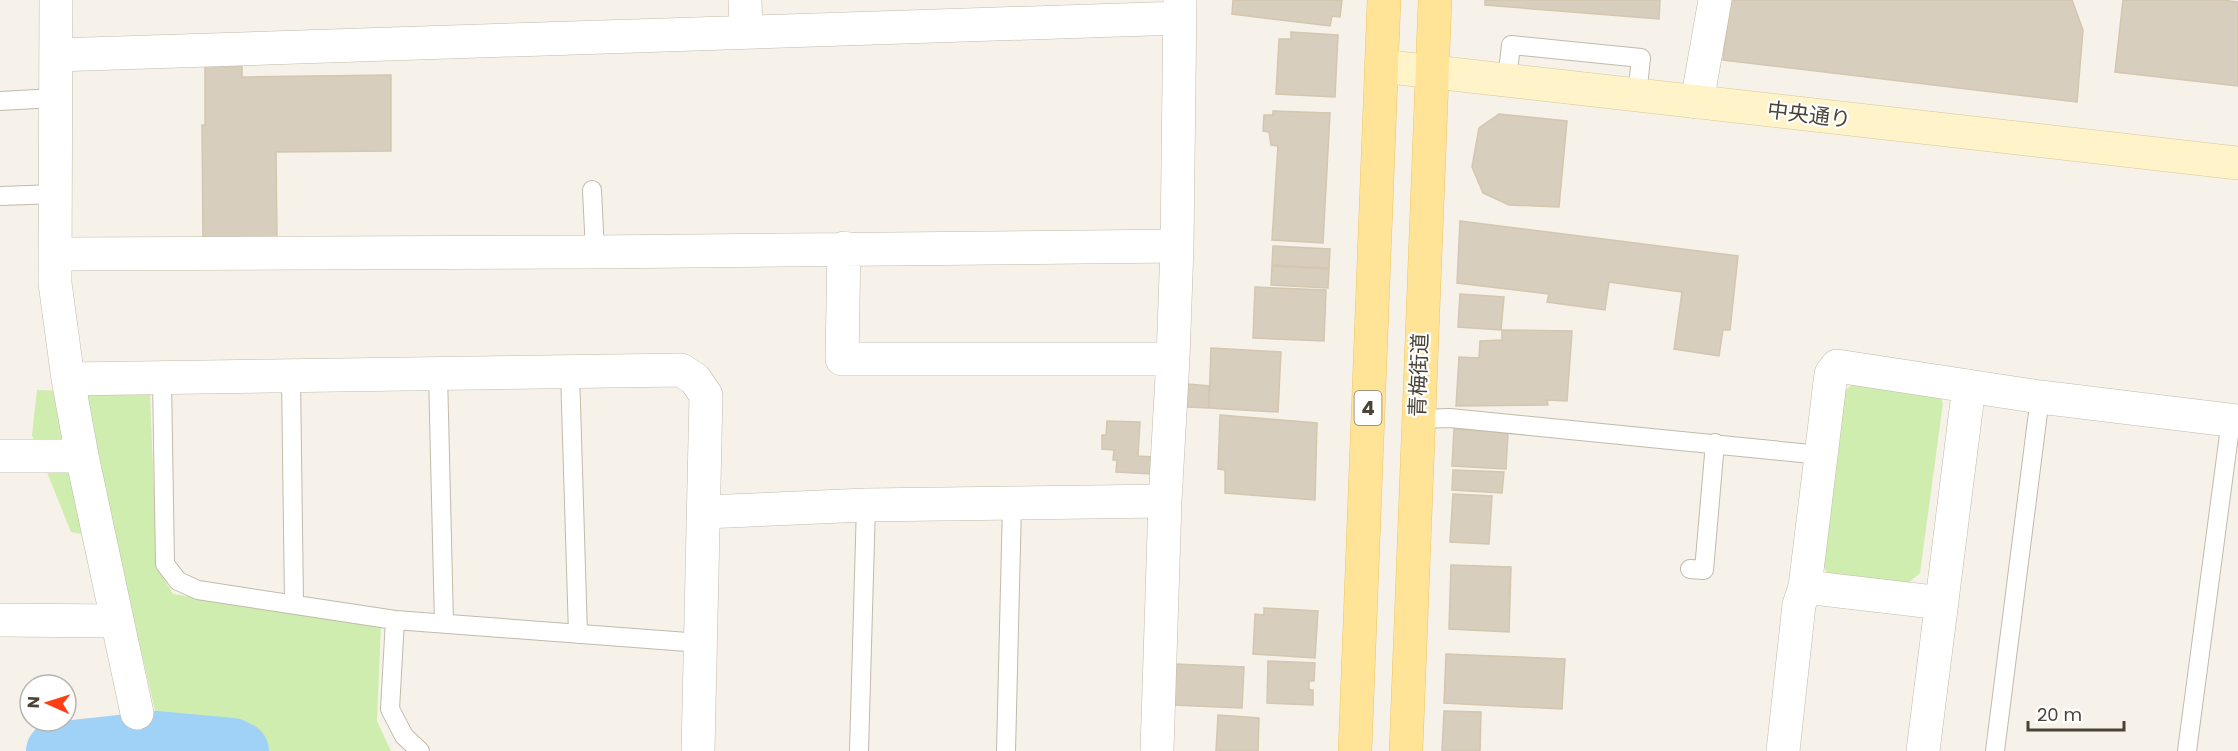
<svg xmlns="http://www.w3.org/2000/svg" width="2238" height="751" font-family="Poppins,'Noto Sans JP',sans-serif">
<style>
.green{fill:#cfedae}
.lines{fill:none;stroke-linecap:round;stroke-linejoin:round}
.river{stroke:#a0d2f7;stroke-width:58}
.building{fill:#d8cebd;stroke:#d4c6af;stroke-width:1.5}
.lane-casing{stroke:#c2baaa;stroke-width:20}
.street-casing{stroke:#c2baaa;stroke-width:34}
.secondary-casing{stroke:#d9c895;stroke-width:34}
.primary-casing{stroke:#eec55e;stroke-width:34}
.lane{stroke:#fff;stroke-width:18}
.street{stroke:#fff;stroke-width:33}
.secondary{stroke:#fff3c9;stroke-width:33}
.primary{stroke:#ffe498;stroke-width:33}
.labels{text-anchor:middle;stroke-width:4.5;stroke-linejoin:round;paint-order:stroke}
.shield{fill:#fff;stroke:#807b72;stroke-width:1.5}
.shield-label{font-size:20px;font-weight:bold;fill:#4a4336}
.street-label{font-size:21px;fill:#4a4336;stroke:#fff}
</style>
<rect width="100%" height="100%" fill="#f6f2e9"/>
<!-- green -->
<path class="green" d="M 1854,383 L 1939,394 L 1943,403 L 1920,573 L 1907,584 L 1829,576 L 1823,565 L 1839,396 Z
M 37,390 L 150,394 L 157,567 L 173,594 L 381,626 L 377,721 L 391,751 L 123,751 L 162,740 L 115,540 L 71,532 L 32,435 Z"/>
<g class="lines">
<!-- river -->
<path class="river" d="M 55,751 L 155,740 L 232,747 L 240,751"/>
</g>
<!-- building -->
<path class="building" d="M 1233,0 L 1342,0 L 1340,17 L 1332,16 L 1330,26 L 1232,14 Z
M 1485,0 L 1660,0 L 1659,19 L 1485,5 Z
M 1726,0 L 2072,0 L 2083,30 L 2077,102 L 1723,60 L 1729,11 Z
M 2123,0 L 2222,0 L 2238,2 L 2238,86 L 2115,72 Z
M 1291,32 L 1338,35 L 1335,97 L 1276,94 L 1279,39 L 1291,39 Z
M 242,63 L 242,77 L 391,75 L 391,151 L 276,152 L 277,237 L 203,238 L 202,125 L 205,125 L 205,64 Z
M 1273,111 L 1330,113 L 1323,243 L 1272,240 L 1278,146 L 1271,145 L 1269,132 L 1263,131 L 1264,115 L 1273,115 Z
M 1499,114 L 1567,121 L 1559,207 L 1509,205 L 1483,193 L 1472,167 L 1479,128 Z
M 1460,221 L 1738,256 L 1730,330 L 1723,330 L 1719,356 L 1674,349 L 1682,292 L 1609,282 L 1605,310 L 1547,302 L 1549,294 L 1457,283 Z
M 1273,246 L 1330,249 L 1329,268 L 1272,265 Z
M 1272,266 L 1329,269 L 1328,288 L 1271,285 Z
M 1255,287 L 1326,290 L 1324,341 L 1253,338 Z
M 1460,294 L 1504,297 L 1501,330 L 1458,327 Z
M 1502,330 L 1572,331 L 1567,401 L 1547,400 L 1548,405 L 1456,406 L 1459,357 L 1479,358 L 1480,341 L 1502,340 Z
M 1211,348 L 1281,352 L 1278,412 L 1209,408 Z
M 1188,384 L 1209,386 L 1209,408 L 1187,407 Z
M 1220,415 L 1317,423 L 1315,500 L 1225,493 L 1225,470 L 1218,469 Z
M 1107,421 L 1140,422 L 1138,456 L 1153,457 L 1153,474 L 1116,472 L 1117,460 L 1113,460 L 1114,450 L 1102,449 L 1102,435 L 1106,435 Z
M 1454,429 L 1508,432 L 1506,469 L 1452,466 Z
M 1453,470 L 1504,472 L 1502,493 L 1452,490 Z
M 1453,494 L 1492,496 L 1489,544 L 1450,542 Z
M 1451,565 L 1511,567 L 1509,632 L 1449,629 Z
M 1264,608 L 1318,611 L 1315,658 L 1253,654 L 1255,614 L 1264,615 Z
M 1446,654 L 1565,659 L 1562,709 L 1444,703 Z
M 1268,661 L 1315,663 L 1314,681 L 1309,681 L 1309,690 L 1313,690 L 1313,705 L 1267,703 Z
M 1175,664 L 1244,667 L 1242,708 L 1173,705 Z
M 1444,711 L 1481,712 L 1480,751 L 1442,751 Z
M 1218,715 L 1259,718 L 1258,751 L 1216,751 Z"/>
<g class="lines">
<!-- lane casing -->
<g class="lane-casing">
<path id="lane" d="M 1507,80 L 1511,45 L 1641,58 L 1637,95
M 0,101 L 55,98
M 592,190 L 595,252
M 0,196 L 56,194
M 570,372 L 578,634
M 438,374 L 444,623
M 291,377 L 294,603
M 162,379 L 165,564 L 178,581 L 198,590 L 395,620 L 701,643
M 1417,419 L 1450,418 L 1821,455
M 1690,569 L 1704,570 L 1715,443
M 395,620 L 390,709 L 404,736 L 420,751
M 859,751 L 866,505
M 1006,751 L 1012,504
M 1995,751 L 2040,397
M 2187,751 L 2231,420"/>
</g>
<!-- street casing -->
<g class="street-casing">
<path id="street" d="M 56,0 L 55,283 L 68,379 L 82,456 L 137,713
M 745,0 L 746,32
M 56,55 L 1180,18
M 1697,102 L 1715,0
M 844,248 L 842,359 L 1173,359
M 55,254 L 595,252 L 1177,246
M 68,379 L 681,370 L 695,379 L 706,395 L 698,751
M 0,456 L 82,456
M 705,512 L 866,505 L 1165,501
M 1805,587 L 1942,603
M 0,620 L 116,621
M 1157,751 L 1165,501 L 1173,359 L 1177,246 L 1180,0
M 1783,751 L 1799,605 L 1805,587 L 1831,374 L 1837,366 L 2040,397 L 2238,421
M 1923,751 L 1969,386"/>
</g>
<!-- secondary casing -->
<g class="secondary-casing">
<path id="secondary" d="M 1381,66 L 2238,163"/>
</g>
<!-- primary casing -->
<g class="primary-casing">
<path id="primary" d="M 1355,751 L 1384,0
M 1406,751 L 1435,0"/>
</g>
<!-- lane -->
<use href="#lane" class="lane"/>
<!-- street -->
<use href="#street" class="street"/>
<!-- secondary -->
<use href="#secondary" class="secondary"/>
<!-- primary -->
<use href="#primary" class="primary"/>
</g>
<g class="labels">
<!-- shield labels -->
<rect class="shield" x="1354.5" y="391" width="27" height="34" rx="4.5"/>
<g class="shield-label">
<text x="1368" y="415">4</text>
</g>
<!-- street labels -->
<g class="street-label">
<text transform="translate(1809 115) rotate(7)" y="7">中央通り</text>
<text transform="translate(1419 375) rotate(-88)" y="7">青梅街道</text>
</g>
</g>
<!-- north arrow -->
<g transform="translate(48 703) rotate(273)"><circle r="28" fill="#ffffff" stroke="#b7b4af" stroke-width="1.5"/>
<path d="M0-4.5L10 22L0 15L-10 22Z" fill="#ff3e16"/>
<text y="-9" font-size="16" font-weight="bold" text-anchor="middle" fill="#4a4336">N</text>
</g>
<!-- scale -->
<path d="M2028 721v9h96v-9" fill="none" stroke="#4a4336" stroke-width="3"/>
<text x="2037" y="721" font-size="18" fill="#4a4336" stroke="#ffffff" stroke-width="4.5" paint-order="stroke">20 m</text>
</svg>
